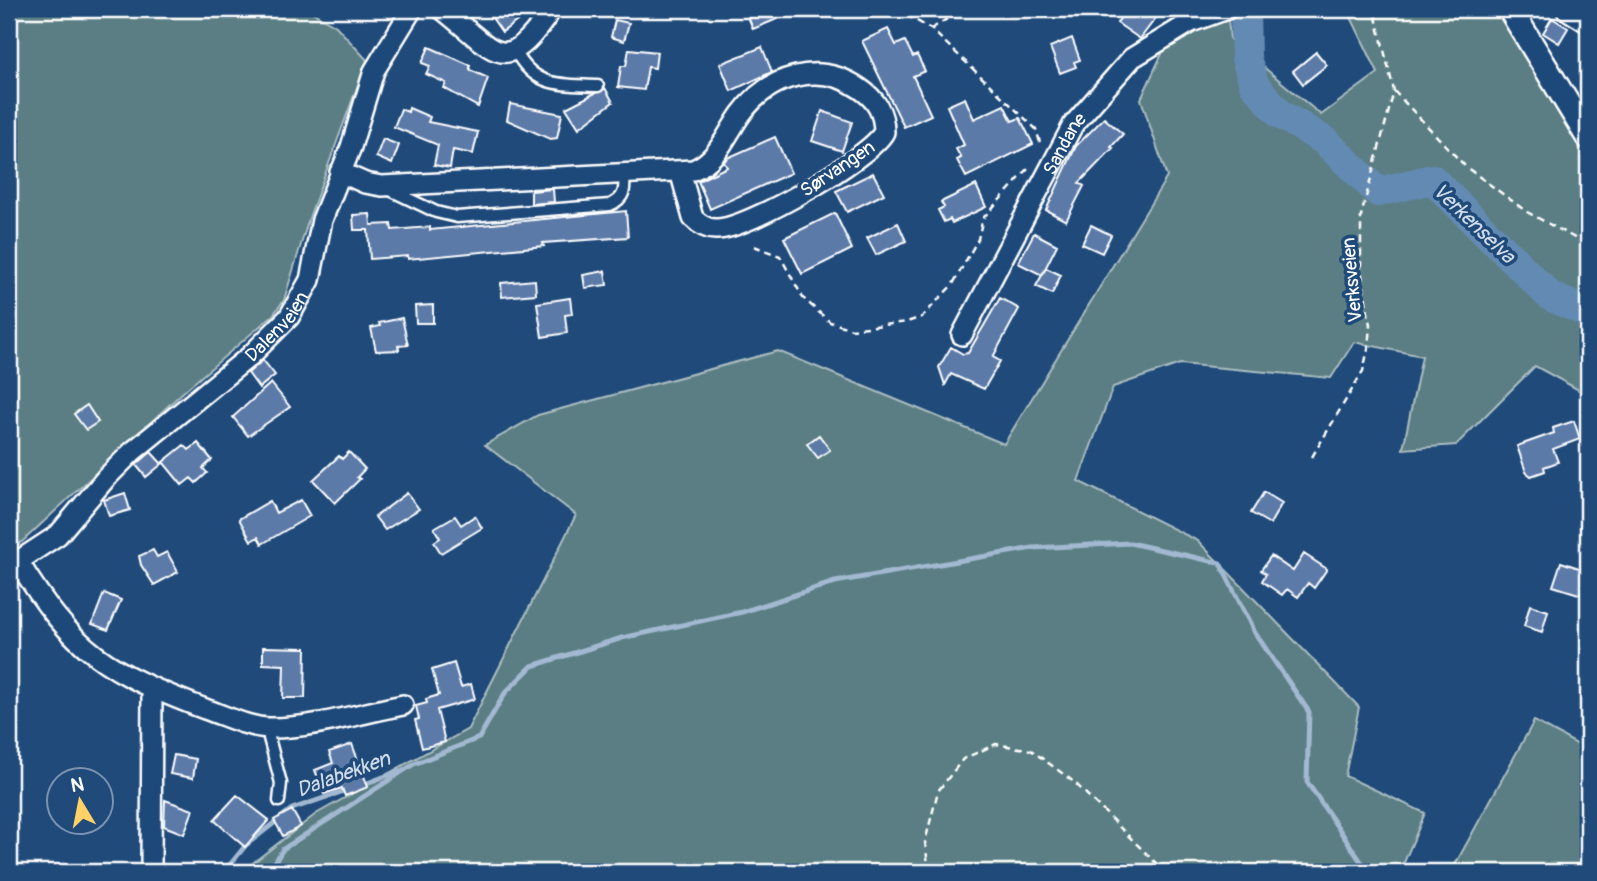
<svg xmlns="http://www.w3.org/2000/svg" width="1597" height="881" font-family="Pangolin,sans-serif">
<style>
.green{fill:#5a7e83;stroke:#acbec1;stroke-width:2}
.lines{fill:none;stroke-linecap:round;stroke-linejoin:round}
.stream{stroke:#a2b9d1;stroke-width:5}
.river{stroke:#648ab2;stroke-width:30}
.building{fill:#5c7aa8;stroke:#fff;stroke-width:2}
.service-casing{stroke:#fff;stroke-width:15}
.minor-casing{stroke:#fff;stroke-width:24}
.tertiary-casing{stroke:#fff;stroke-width:28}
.path{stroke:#fff;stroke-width:2.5;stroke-dasharray:7 5;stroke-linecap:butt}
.service{stroke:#1f4a7a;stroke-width:10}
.minor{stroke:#1f4a7a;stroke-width:19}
.tertiary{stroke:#1f4a7a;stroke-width:23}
.labels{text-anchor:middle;stroke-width:7;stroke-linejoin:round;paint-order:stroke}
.street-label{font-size:19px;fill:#fff;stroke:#1f4a7a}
.water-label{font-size:21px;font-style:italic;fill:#d0dce8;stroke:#1f4a7a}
</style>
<rect width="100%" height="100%" fill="#1f4a7a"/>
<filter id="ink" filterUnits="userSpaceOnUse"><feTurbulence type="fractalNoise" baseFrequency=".0143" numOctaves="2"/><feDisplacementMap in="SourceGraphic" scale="14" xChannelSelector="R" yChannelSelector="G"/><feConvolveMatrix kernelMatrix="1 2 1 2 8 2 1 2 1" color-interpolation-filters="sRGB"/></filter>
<g filter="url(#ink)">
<!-- green -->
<path class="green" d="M 9,9 L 307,9 L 336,26 L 367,60 L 310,215 L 284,300 L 273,315 L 182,393 L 23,541 L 9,550 Z
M 1227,9 L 1230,39 L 1321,115 L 1378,73 L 1349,13 L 1350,9 L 1496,9 L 1548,72 L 1588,136 L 1588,395 L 1535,366 L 1456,445 L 1403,449 L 1422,356 L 1354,342 L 1331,378 L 1180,364 L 1113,387 L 1078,481 L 1198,541 L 1359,707 L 1345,776 L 1425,813 L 1400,872 L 241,872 L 316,814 L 468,729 L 576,515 L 485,445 L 538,415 L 778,351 L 1004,444 L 1167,177 L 1141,99 L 1171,34 Z
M 1534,721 L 1588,750 L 1588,872 L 1451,872 Z"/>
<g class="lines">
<!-- stream -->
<path class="stream" d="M 362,785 L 399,771
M 224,872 L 246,845 L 292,809 L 350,789
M 269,872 L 283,849 L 414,764 L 479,738 L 505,693 L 532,666 L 622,638 L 742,612 L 835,582 L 1033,548 L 1130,543 L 1220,563 L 1255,633 L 1309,712 L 1307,782 L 1368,872"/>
<!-- river -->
<path class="river" d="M 1245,9 L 1246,58 L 1254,84 L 1280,114 L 1325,141 L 1378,192 L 1432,179 L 1550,296 L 1588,313"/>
</g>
<!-- building -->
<path class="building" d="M 486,9 L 513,9 L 520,19 L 502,32 Z
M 745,9 L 801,9 L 753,29 Z
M 1126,9 L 1140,15 L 1145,9 L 1149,9 L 1158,15 L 1140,39 L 1117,23 Z
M 1552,18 L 1568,28 L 1559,43 L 1543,33 Z
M 615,20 L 629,23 L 624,41 L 611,37 Z
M 888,29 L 896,45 L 905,41 L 913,57 L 917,55 L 925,71 L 913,76 L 931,115 L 904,127 L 862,41 Z
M 1072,38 L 1080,60 L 1074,62 L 1076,67 L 1060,73 L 1050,47 Z
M 429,47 L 470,65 L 470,70 L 488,78 L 478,107 L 444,88 L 446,83 L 426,74 L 430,66 L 422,63 Z
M 762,47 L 772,72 L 731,91 L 720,64 Z
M 629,49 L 657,52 L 655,68 L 648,67 L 644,90 L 618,87 L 621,66 L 626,66 Z
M 1316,52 L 1327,65 L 1303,84 L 1293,71 Z
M 605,88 L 613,102 L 579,128 L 566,108 Z
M 965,98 L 974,119 L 1004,105 L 1012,121 L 1020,118 L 1033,144 L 966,177 L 957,160 L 961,158 L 956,149 L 964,145 L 947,106 Z
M 510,104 L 562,114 L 557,138 L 550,139 L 507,120 Z
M 409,108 L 430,117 L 428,122 L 478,132 L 473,154 L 453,150 L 450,168 L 434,165 L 438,145 L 394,127 L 401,109 L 408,112 Z
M 822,111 L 852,122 L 842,151 L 812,141 Z
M 1104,118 L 1123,134 L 1111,147 L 1113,148 L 1079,183 L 1084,186 L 1066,221 L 1046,210 L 1076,146 Z
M 775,137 L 791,173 L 710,209 L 698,181 L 727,167 L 724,162 L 727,158 Z
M 383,139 L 399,145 L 392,164 L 376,157 Z
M 873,173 L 884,194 L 847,212 L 836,191 Z
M 976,185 L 986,207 L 952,223 L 950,219 L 944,222 L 938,210 L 944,207 L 941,202 Z
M 553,189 L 554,202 L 531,204 L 531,191 Z
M 626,211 L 628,237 L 543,243 L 544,246 L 408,259 L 408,256 L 370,259 L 368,230 L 354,230 L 353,215 L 370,214 L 371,225 L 391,224 L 392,230 L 430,227 L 430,230 Z
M 835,213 L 852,249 L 802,274 L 784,238 Z
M 898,223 L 906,241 L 876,255 L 867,238 Z
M 1091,225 L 1111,235 L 1102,253 L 1082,244 Z
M 1034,233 L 1057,245 L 1042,275 L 1018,263 Z
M 1046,268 L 1061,275 L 1052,294 L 1036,286 Z
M 605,271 L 607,285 L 585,288 L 583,275 Z
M 535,280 L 536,294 L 502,297 L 501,283 Z
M 570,298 L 572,314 L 565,315 L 567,333 L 542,337 L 537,303 Z
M 1000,298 L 1019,309 L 993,357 L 1000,361 L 984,389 L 951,374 L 945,385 L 939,367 L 951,347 L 963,354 L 968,353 Z
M 433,305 L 433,323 L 416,323 L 415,306 Z
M 402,318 L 408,345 L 398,346 L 399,350 L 376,351 L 371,328 L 380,326 L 379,323 Z
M 263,360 L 275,375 L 259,388 L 248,373 Z
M 271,383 L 290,407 L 248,436 L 233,417 Z
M 87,405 L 98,422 L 86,430 L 74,414 Z
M 1574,421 L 1580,439 L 1553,449 L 1558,462 L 1544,467 L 1545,471 L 1531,476 L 1526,472 L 1517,446 L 1554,433 L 1553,428 Z
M 819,435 L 830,450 L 818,458 L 807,444 Z
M 198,443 L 212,460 L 203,468 L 207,473 L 196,483 L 191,478 L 182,485 L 163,462 L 184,445 L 189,450 Z
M 151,452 L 162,464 L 146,477 L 136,465 Z
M 349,452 L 365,469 L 357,477 L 360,479 L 335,503 L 313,480 L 339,456 L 342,459 Z
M 1264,492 L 1282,503 L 1270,524 L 1251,513 Z
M 125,493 L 130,510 L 109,516 L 104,500 Z
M 407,493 L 419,509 L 385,530 L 375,517 Z
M 301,500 L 310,516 L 262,544 L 258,537 L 251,541 L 239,519 L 270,501 L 276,513 Z
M 455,516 L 461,525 L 475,516 L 482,528 L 441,553 L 434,542 L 440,538 L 434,528 Z
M 153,550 L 157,557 L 167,552 L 178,572 L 154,585 L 141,565 L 139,556 Z
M 1304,554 L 1327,569 L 1314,588 L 1308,583 L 1298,597 L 1287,589 L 1282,595 L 1262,581 L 1266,574 L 1261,570 L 1271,556 L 1293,571 Z
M 1561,562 L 1588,571 L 1582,595 L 1553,586 Z
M 104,593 L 121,600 L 108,630 L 92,624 Z
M 1530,605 L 1548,611 L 1542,632 L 1524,626 Z
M 263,647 L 306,648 L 305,698 L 283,698 L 284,665 L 263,664 Z
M 454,663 L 461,687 L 471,684 L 475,699 L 437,710 L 445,742 L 422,748 L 415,720 L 419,719 L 416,706 L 427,703 L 426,699 L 439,695 L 432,670 Z
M 352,744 L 368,787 L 345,796 L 342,788 L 324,794 L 315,770 L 333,763 L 329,752 Z
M 174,755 L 196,759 L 193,778 L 170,774 Z
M 237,795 L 269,820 L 245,847 L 214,820 Z
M 165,800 L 193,810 L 184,834 L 164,826 Z
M 292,810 L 301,826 L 283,836 L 274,820 Z"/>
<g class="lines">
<!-- service casing -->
<g class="service-casing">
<path id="service" d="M 516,52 C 535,88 561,84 598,86
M 388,189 L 436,212 L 457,217 L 610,205 C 626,198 625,189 624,172
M 270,729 L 269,738 L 281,783 L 279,801"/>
</g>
<!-- minor casing -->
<g class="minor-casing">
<g id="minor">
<path d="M 442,9 C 498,53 504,79 552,9"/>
<path d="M 1566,9 L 1588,23"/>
<path d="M 340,172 L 365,183 L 382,186 L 693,170 C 718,160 726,135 741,114 C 769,75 819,61 859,88 C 876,99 884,112 884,132 C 870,158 748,229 717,229 C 707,230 699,224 693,218 L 680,171"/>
<path id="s1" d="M 962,335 L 1073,125 L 1132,58 L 1191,22 L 1227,9"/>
<path d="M 18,561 C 73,652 108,672 205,709 C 226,716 249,728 271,728 C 315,728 361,713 403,705"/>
<path id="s2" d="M 9,567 L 58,535 L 106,478 L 132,452 L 250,356 L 289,317 L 310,280 L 322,220 L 351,147 L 374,71 L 412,9"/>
<path d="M 151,872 L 152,689"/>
</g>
</g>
<!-- tertiary casing -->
<g class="tertiary-casing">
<path id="tertiary" d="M 1510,9 L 1588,137"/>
</g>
<!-- path -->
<path class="path" d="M 896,9 L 931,29 L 1036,129 L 1041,146
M 931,29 L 963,9
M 1394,91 L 1466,167 L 1527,212 L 1582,242 L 1588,242
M 754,246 L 780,256 L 803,298 L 830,322 L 852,329 L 907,322 L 922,317 L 953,284 L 978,239 L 983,218 L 1028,169
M 1312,457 L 1363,371 L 1368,349 L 1370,325 L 1361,269 L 1361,216 L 1394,91 L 1374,9
M 929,872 L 925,842 L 938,791 L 963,759 L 996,744 L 1031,750 L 1074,782 L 1165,872"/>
<!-- service -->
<use href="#service" class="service"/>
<!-- minor -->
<use href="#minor" class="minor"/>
<!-- tertiary -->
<use href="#tertiary" class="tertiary"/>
</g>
</g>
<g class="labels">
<!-- street labels -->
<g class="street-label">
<text dy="7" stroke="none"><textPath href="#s1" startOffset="217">Sandane</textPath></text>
<text transform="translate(837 168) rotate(-34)" y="7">Sørvangen</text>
<text transform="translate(1351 280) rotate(-95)" y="7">Verksveien</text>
<text dy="7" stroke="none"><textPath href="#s2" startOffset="362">Dalenveien</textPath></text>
</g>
<!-- water labels -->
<g class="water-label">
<text transform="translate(1474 223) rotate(44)" y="7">Verkenselva</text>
<text transform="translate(343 774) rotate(-20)" y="7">Dalabekken</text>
</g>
</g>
<!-- margin -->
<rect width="1597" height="881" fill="none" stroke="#1f4a7a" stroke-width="35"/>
<rect x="18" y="18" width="1562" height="846" fill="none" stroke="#fff" stroke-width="2.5" filter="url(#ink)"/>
<!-- north arrow -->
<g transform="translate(80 801) rotate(350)"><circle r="33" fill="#1f4a7a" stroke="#7992af" stroke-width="2"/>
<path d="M0-5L12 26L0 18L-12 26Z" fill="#ffd166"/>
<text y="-10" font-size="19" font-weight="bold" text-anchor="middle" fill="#ffffff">N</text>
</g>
</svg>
